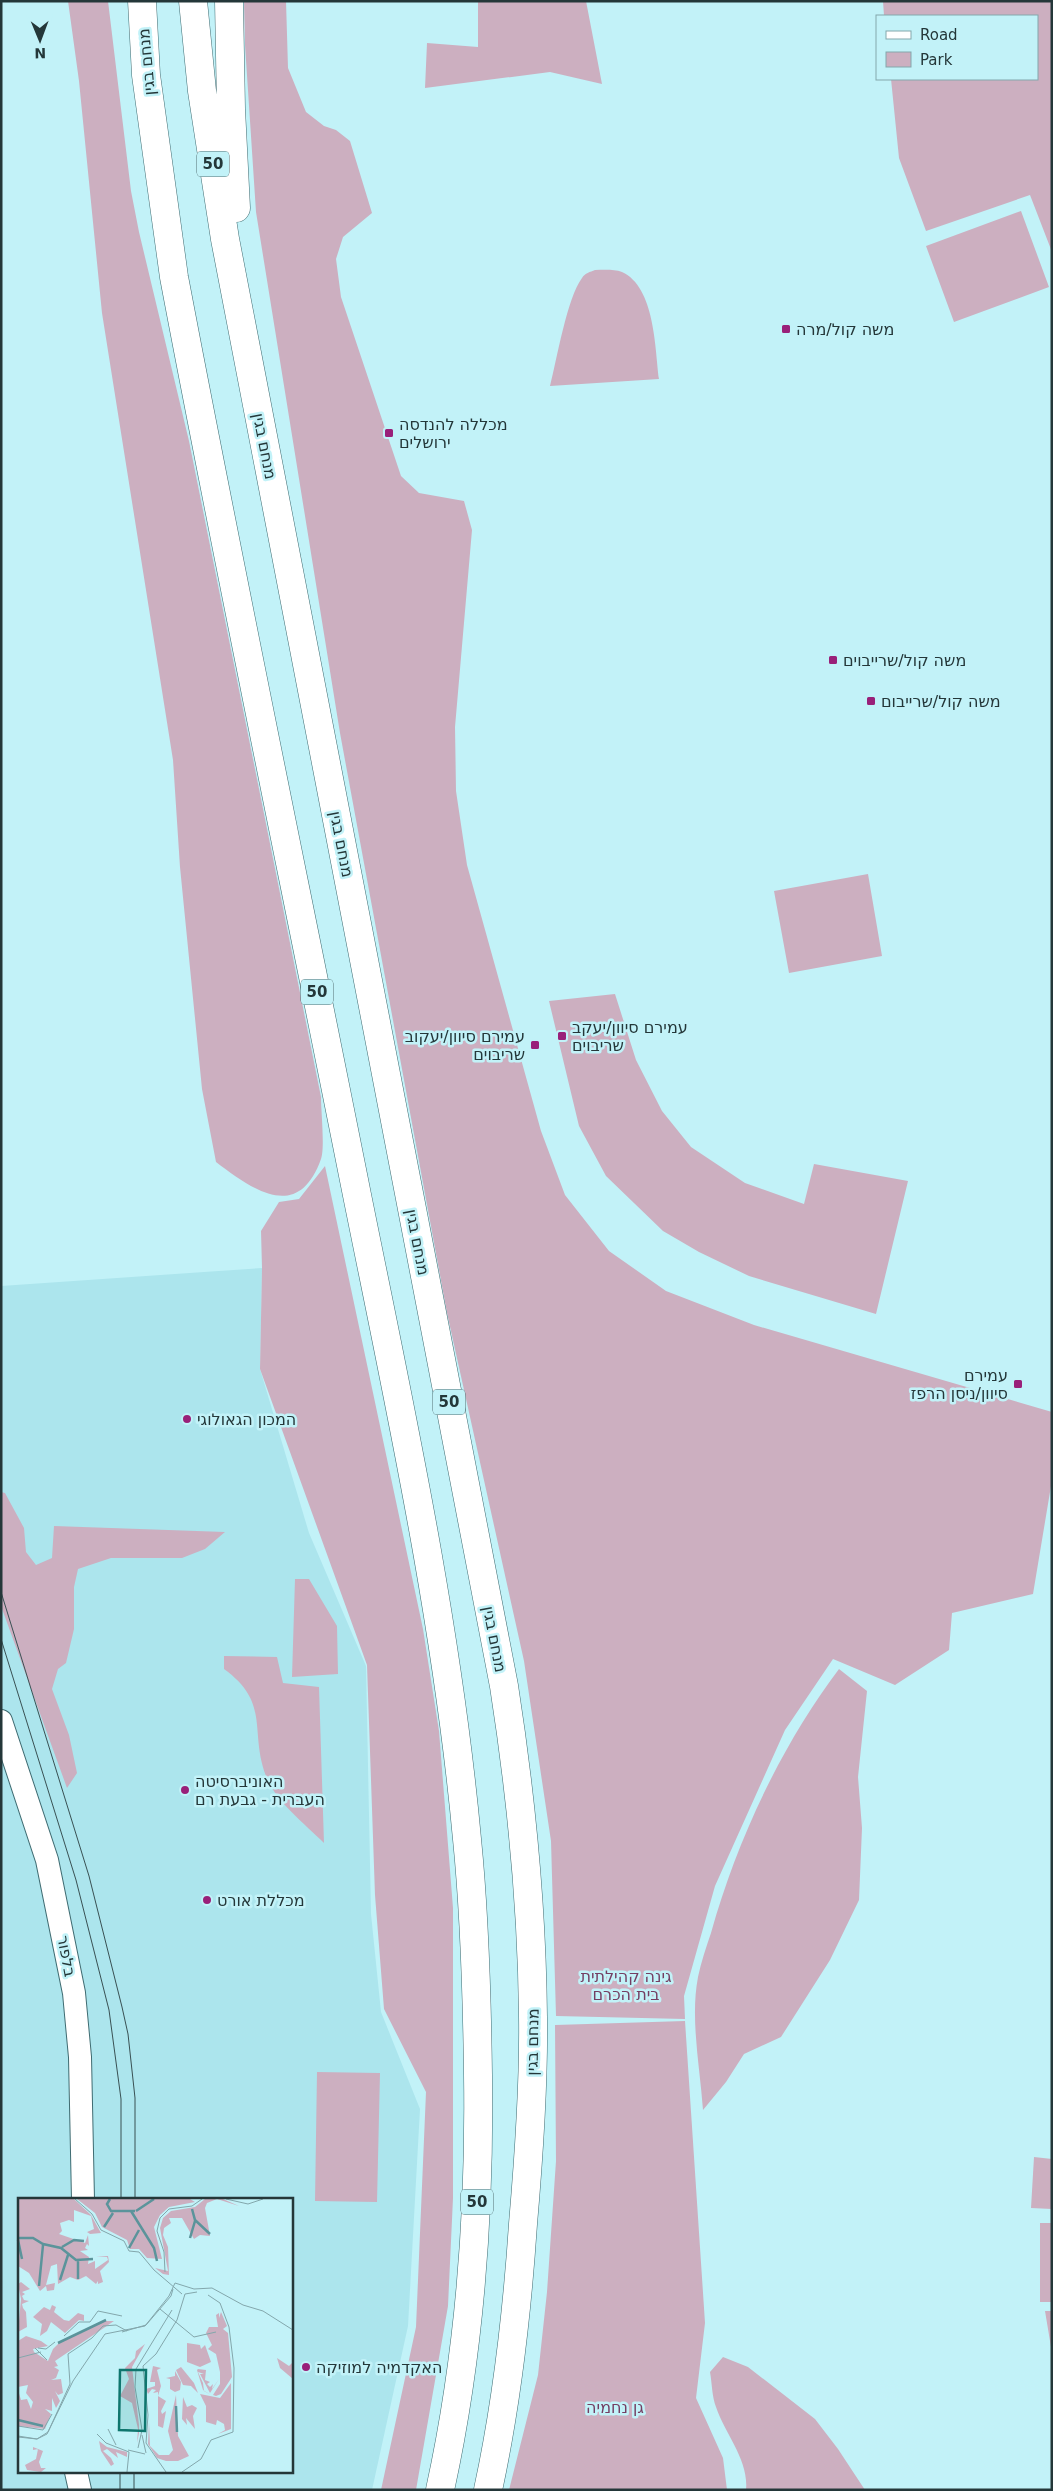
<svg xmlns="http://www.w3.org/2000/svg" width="1053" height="2491" font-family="'DejaVu Sans',Heebo,sans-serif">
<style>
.built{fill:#ace5ed;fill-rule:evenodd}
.green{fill:#ccafc0}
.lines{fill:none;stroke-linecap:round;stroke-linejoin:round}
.tertiary-casing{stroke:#3f6b71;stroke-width:24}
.motorway-casing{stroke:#3f6b71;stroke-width:29}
.tertiary{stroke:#fff;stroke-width:22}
.motorway{stroke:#fff;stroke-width:28}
.tram{stroke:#395053;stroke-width:1}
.poi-dot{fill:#992079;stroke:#c2f2f8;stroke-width:2}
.labels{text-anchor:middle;stroke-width:5;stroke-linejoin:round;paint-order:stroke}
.shield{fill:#c2f2f8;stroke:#536f72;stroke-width:1}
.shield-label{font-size:15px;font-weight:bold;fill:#243739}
.street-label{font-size:16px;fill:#243739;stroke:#c2f2f8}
.poi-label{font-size:16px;fill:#243739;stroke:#c2f2f8;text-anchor:start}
.park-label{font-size:16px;fill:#743e62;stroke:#c2f2f8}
.inset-river{fill:none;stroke:#5b949b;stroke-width:2.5}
.inset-road{fill:none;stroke:#83a7ac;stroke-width:1}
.view{fill:#0f766e;fill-opacity:0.15;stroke:#0f766e;stroke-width:2.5}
.inset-edge{fill:none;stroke:#243739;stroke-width:2.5}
</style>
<rect width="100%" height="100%" fill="#c2f2f8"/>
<!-- built -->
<path class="built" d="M 262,1268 L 260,1369 L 309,1533 L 366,1666 L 371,1914 L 381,2012 L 420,2109 L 408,2326 L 372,2490 L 1,2490 L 1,1286 ZM 19,2200 L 291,2200 L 291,2472 L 19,2472 Z"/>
<!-- green -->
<path class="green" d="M 68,1 L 108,1 L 131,191 L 139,232 L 189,441 L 321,1097 C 321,1111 325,1148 321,1159 C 298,1223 253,1190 216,1162 L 202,1089 L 180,867 L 173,760 L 102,313 L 79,81 Z
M 244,1 L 286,1 L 288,68 L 306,112 L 324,126 L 336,130 L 350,141 L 372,213 L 343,237 L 336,259 L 341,297 L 401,476 L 419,493 L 464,501 L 472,530 L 455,727 L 456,791 L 467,865 L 541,1131 L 565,1195 L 609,1251 L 666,1291 L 754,1325 L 1052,1412 L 1052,1480 L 1033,1594 L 952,1613 L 949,1650 L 895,1685 L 833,1659 L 785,1730 L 715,1886 L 684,1996 L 685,2019 L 556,2016 L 551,1841 L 524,1661 L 447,1313 L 340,733 L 256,212 L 245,45 Z
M 478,1 L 586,1 L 602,84 L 550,72 L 425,88 L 427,43 L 478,47 Z
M 883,1 L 1052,1 L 1052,252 L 1030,195 L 926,231 L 899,158 L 891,79 L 1037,79 L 1037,16 L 884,16 Z
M 1021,211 L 1049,287 L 954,322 L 926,246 Z
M 595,270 C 603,270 614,269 622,272 C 655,287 655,348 659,379 L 550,386 C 557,359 567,298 582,278 C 585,273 590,272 595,270 Z
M 868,874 L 882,956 L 789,973 L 774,891 Z
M 615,994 L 636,1060 L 662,1111 L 691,1147 L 745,1183 L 804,1204 L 814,1164 L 908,1181 L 876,1314 L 749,1276 L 699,1252 L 663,1231 L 606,1176 L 579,1126 L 549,1001 Z
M 325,1166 L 423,1629 L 439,1731 L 453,1908 L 453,2198 L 448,2306 L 416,2490 L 381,2490 L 416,2327 L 426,2092 L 384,2009 L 375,1895 L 367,1665 L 260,1369 L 262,1268 L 261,1231 L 279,1202 L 299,1199 Z
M 1,1492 L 5,1493 L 24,1528 L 26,1552 L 36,1565 L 52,1558 L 54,1526 L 225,1532 L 205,1549 L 182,1558 L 111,1558 L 78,1569 L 74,1587 L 74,1629 L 66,1663 L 58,1669 L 52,1689 L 69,1735 L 77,1773 L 67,1788 L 1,1606 Z
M 295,1579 L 309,1579 L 337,1626 L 338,1674 L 292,1677 Z
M 224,1656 L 277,1657 L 283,1683 L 319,1687 L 324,1843 C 304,1823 276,1802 266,1776 C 249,1731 271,1703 224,1669 Z
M 839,1669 L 867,1691 L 858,1777 L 862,1828 L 859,1900 L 830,1960 L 781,2037 L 744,2054 L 726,2082 L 703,2110 C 700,2067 690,2019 698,1977 C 701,1962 706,1948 711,1933 C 737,1840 781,1746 839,1669 Z
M 685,2021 L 705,2323 L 696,2398 L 723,2458 L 727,2490 L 509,2490 L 538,2375 L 547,2292 L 556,2161 L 555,2025 Z
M 317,2072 L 380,2073 L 377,2202 L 315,2201 Z
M 1034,2157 L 1052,2159 L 1052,2209 L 1031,2208 Z
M 1040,2223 L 1052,2223 L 1052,2302 L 1040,2302 Z
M 1045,2311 L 1052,2311 L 1052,2353 Z
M 723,2357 L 748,2367 L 815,2419 L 838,2449 L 865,2490 L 746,2490 C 749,2460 725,2434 716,2407 C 712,2397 712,2383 710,2372 Z"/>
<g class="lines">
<!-- tertiary casing -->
<g class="tertiary-casing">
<path id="tertiary" d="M 1,1721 L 47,1860 L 74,1993 L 80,2057 L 83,2200
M 76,2472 L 80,2490"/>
</g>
<!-- motorway casing -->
<g class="motorway-casing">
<path id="motorway" d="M 142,1 L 146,75 L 174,277 C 232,583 296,889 357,1195 C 400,1408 447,1622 467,1839 C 475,1918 477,1996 478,2075 C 480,2215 470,2353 440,2490
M 193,1 L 202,91 L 225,239 L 504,1686 C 521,1795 532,1906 533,2017 C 534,2086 529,2155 523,2224 C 517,2314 507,2402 488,2490
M 229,1 L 231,109 L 236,208"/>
</g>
<!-- tertiary -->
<use href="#tertiary" class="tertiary"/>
<!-- motorway -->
<use href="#motorway" class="motorway"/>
<!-- tram -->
<path class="tram" d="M 1,1592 L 89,1876 L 122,2007 L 128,2034 L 135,2098 L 135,2200
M 1,1639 L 76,1880 L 109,2010 L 121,2099 L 121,2200
M 120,2490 L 120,2472
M 134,2490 L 134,2472"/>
</g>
<!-- markers -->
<g class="poi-dot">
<rect x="781" y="324" width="10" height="10" rx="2.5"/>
<rect x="384" y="428" width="10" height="10" rx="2.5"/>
<rect x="828" y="655" width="10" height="10" rx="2.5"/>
<rect x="866" y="696" width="10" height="10" rx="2.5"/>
<rect x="557" y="1031" width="10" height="10" rx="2.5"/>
<rect x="530" y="1040" width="10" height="10" rx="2.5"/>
<rect x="1013" y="1379" width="10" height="10" rx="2.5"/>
<circle cx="187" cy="1419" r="5"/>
<circle cx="185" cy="1790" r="5"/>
<circle cx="207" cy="1900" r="5"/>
<circle cx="306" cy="2367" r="5"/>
</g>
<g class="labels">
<!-- shield labels -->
<g class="shield">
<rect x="197" y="151.5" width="32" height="25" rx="4"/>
<rect x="301" y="979.5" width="32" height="25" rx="4"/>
<rect x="433" y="1389.5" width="32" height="25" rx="4"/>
<rect x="461" y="2189.5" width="32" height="25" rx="4"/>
</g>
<g class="shield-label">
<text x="213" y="169">50</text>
<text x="317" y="997">50</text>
<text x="449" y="1407">50</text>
<text x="477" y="2207">50</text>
</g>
<!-- street labels -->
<g class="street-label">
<text transform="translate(146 62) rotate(-95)" y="6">מנחם בגין</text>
<text transform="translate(265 446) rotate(79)" y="6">מנחם בגין</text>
<text transform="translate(342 844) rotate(79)" y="6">מנחם בגין</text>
<text transform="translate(418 1242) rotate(79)" y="6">מנחם בגין</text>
<text transform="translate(495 1639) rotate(79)" y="6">מנחם בגין</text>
<text transform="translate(67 1956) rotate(79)" y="6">בלפור</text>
<text transform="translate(532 2042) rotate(-89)" y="6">מנחם בגין</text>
</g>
<!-- poi labels -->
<g class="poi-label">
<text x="796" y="335">משה קול/מרה</text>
<text x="399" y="430">מכללה להנדסה<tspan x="399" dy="18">ירושלים</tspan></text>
<text x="843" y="666">משה קול/שרייבוים</text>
<text x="881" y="707">משה קול/שרייבום</text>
<text x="572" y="1033">עמירם סיוון/יעקב<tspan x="572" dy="18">שריבוים</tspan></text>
<text x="525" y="1042" text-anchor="end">עמירם סיוון/יעקוב<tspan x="525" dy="18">שריבוים</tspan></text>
<text x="1008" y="1381" text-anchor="end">עמירם<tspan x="1008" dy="18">סיוון/ניסן הרפז</tspan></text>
<text x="197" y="1425">המכון הגאולוגי</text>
<text x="195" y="1787">האוניברסיטה<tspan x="195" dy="18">העברית - גבעת רם</tspan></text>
<text x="217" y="1906">מכללת אורט</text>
<text x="316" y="2373">האקדמיה למוזיקה</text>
</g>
<!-- park labels -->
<g class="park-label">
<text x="626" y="1982">גינה קהילתית<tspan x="626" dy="18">בית הכרם</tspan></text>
<text x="615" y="2413">גן נחמיה</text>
</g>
</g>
<!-- overview -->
<g transform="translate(18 2198)">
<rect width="275" height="275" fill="#c2f2f8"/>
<path d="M 0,1 L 56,1 L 73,17 L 83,35 L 72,36 L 69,34 L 76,31 L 73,18 L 56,12 L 56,24 L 51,22 L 42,25 L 44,33 L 41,36 L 67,45 L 70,37 L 71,48 L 69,46 L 67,50 L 70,52 L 62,53 L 71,59 L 70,66 L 77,63 L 77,71 L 90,62 L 89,59 L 78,58 L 90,58 L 91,64 L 82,73 L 85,84 L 80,86 L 80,83 L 78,86 L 68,78 L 60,82 L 52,79 L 40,86 L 39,66 L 33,68 L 28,87 L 37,85 L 36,92 L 29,93 L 28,88 L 22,93 L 11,75 L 0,68 ZM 59,1 L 172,1 L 177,4 L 151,9 L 142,17 L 136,29 L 144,61 L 129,60 L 121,51 L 112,51 L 109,42 L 84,29 L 77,15 ZM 187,1 L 205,1 L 221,8 L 199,1 L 189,5 L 187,10 L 192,38 L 182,37 L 176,41 L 164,20 L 151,20 L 153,25 L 146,30 L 145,37 L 150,49 L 151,77 L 145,76 L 137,70 L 150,73 L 142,30 L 145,20 L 153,13 L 177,9 ZM 3,84 L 12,91 L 4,94 L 7,96 L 4,98 L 6,102 L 11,103 L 4,106 L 5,110 L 8,114 L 18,111 L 8,114 L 9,129 L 0,134 L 3,101 L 0,86 ZM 34,107 L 38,109 L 36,114 L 46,122 L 51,123 L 60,115 L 66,117 L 66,123 L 61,122 L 47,135 L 33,124 L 29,133 L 22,138 L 24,126 L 15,119 L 26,109 L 32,112 ZM 203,114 L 209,128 L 205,131 L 210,135 L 214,179 L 203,196 L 198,198 L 195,197 L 202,186 L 202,174 L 198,156 L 190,151 L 194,147 L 188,135 L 191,129 L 200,129 L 198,117 L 201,115 L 201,120 ZM 84,123 L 96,123 L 37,163 L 40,168 L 36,169 L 41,172 L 38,180 L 33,182 L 43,181 L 45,195 L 40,197 L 37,193 L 42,203 L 38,210 L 34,200 L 34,213 L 27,211 L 33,216 L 27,231 L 0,228 L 0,192 L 3,202 L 9,201 L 13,211 L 15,204 L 8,195 L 10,187 L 0,189 L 0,143 L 8,138 L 23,143 L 30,148 L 15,151 L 16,154 L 30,163 L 35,151 L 43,143 ZM 169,145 L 182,147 L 183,151 L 187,147 L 193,164 L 182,169 L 169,164 ZM 127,146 L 114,169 L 121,227 L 121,235 L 119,245 L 120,231 L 114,205 L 102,198 L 111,181 L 107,170 L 117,160 L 118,153 ZM 259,160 L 271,168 L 275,164 L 275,181 L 262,170 ZM 135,168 L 143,170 L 139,172 L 143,188 L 140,198 L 148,203 L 143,213 L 144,216 L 148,213 L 145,230 L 140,228 L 140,194 L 135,195 L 138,192 L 134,191 L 130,196 L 128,191 L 137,188 L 137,184 L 132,184 ZM 163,169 L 176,185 L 180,195 L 173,188 L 165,187 L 158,172 ZM 180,171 L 188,172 L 187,182 L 192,184 L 189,186 L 192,189 L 195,186 L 194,191 L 201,181 L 192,195 L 182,176 L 186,176 L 180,174 L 185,185 L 186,193 L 193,197 L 185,192 L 179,172 ZM 157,173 L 163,184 L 162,192 L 157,194 L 152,191 L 152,181 L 148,180 L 157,178 ZM 213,185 L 213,231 L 200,236 L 207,232 L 206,226 L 199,222 L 198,227 L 188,224 L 188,208 L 182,196 L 202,200 ZM 158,197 L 160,238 L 171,258 L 160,263 L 148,263 L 139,260 L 130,246 L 131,224 L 132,248 L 141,257 L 151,257 L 155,252 L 150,233 ZM 165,199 L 169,209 L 174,207 L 179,210 L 175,218 L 177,231 L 168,220 L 169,227 L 164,221 ZM 81,243 L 89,249 L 109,254 L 109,259 L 98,254 L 100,260 L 89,251 L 85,253 L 93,260 L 96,266 L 93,268 L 83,253 ZM 15,249 L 25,253 L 21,264 L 23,270 L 28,270 L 23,274 L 9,272 L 7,267 L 18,261 L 20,251 L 15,252 Z" fill="#ccafc0"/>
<path class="inset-river" d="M 92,1 L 89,6 L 93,13 L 117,13M 174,11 L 177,22 L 192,36M 113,13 L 136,50 L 139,63M 118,13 L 136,1M 86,29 L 95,15M 0,40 L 15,40 L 25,46 L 43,50 L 58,62 L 75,61M 172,40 L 177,23M 0,42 L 4,61M 44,49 L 56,42 L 66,43M 111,50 L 121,32M 60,62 L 60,81M 42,82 L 50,57M 21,88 L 25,47M 40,145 L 88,122M 158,208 L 159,234M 0,222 L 25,228"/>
<path class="inset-road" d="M 57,1 L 74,16 L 83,32 L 106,43 L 111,53 L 121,54 L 136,72 L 164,96M 208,1 L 230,6 L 245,1M 147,74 L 146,54 L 139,33 L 142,20 L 151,11 L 174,8 L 184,1M 142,111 L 176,139 L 198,134M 104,134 L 128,127 L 153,98 L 155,91M 46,138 L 61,124 L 72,124 L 80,113 L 104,118M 17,150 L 29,162M 20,150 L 28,151 L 37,144M 0,160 L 23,154M 0,228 L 25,232 L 34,216M 90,231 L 98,247M 79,236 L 88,245 L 111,254 L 109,274M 124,237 L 128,255M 0,238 L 19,241 L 30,234 L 52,186 L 50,156 L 74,140 L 85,128 L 98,127 L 109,133M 0,239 L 19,241 L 29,236 L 55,183 L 87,136 L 127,128 L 151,98 L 157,85 L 176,91 L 194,90 L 225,107 L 245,113 L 275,132M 120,250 L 124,232 L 117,189 L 118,171 L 154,112M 110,252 L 127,256M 148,274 L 128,245 L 130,217 L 125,168 L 138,156 L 159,122 L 167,96 L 179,94M 164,274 L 183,261 L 193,242 L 215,234 L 216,170 L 211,129 L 202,105 L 190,97"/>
<path class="view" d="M 102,172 L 128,172 L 127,233 L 101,232 Z"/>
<rect width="275" height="275" class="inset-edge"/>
</g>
<!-- border -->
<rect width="1053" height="2491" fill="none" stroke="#243739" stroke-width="5"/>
<!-- legend -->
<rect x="876" y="15" width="162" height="65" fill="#c2f2f8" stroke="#83a7ac"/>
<rect x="886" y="31" width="25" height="8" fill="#ffffff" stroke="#83a7ac"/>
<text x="920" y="40" font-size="15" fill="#243739">Road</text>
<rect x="886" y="52" width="25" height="15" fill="#ccafc0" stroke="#83a7ac"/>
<text x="920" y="65" font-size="15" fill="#243739">Park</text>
<!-- north arrow -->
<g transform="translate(40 40) rotate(179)" stroke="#c2f2f8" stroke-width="4" paint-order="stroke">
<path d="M0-4L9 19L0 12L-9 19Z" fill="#243739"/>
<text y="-8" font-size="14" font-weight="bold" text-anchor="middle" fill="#243739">N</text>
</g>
</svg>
